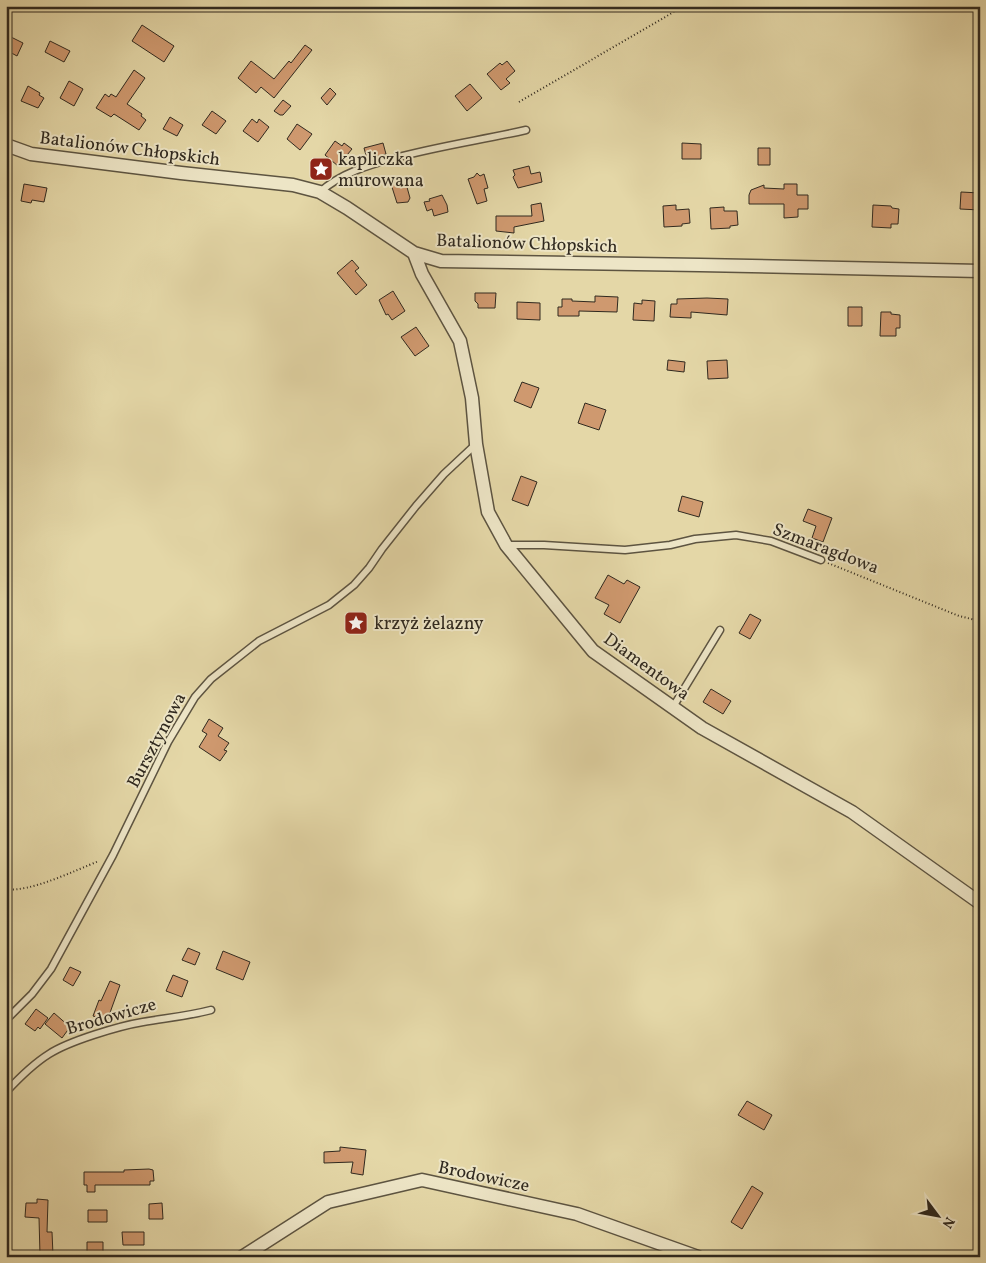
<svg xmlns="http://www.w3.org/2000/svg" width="986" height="1263" font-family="Vollkorn,serif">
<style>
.building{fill:#cf996f;stroke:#30291f}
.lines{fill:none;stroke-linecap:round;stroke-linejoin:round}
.lane-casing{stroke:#5d5441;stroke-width:9}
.street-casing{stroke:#5d5441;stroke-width:15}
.path{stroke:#30291f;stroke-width:2;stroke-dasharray:1 2.5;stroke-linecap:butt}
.lane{stroke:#ede5c6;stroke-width:6}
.street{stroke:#ede5c6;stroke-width:12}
.labels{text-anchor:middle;stroke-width:4;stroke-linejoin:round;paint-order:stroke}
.street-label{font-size:18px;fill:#30291f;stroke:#ede5c6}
.poi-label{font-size:18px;fill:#30291f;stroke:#ede5c6;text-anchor:start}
</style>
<rect width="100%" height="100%" fill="#e4d7a7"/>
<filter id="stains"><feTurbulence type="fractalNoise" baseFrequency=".004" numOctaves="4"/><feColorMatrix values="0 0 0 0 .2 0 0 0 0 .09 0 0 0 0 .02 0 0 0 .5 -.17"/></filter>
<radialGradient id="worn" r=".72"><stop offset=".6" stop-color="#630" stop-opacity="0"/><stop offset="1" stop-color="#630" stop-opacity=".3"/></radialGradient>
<!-- building -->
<path class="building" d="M 142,25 L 174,46 L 164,62 L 132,41 Z
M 11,37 L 23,43 L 17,56 L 6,50 L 6,38 L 9,39 Z
M 50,41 L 70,51 L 64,62 L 45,52 Z
M 305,45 L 312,50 L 274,98 L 261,87 L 256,93 L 238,78 L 251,61 L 274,79 L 289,61 L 291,63 Z
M 507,61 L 515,71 L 506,79 L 510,83 L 501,90 L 487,74 L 500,63 L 502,65 Z
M 134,70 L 145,78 L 127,104 L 142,114 L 141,116 L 146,120 L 139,130 L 114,114 L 111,117 L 96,108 L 105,94 L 109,97 L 111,94 L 116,97 Z
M 69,81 L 83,89 L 74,106 L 60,98 Z
M 470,84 L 482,98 L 467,111 L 455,96 Z
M 28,86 L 40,93 L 39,95 L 44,98 L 38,108 L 21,101 Z
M 330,88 L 336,94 L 327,105 L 321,98 Z
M 283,100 L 291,106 L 283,115 L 280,115 L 274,111 Z
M 212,111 L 226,121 L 216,134 L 202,125 Z
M 170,117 L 183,125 L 177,136 L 163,129 Z
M 252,119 L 257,123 L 259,119 L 269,127 L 258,142 L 243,131 Z
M 297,124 L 312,134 L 300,150 L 287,139 Z
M 335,141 L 342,146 L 344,143 L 352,149 L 338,166 L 325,155 Z
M 383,143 L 386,154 L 367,159 L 364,148 Z
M 682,143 L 701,144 L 701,159 L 682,159 Z
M 758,148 L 770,148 L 770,165 L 758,165 Z
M 529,166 L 531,174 L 540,172 L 542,182 L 518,188 L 513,177 L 515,175 L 513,170 Z
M 477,173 L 480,176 L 484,174 L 488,188 L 484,189 L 487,201 L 477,204 L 468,179 L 474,177 Z
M 405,180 L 410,198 L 408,202 L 397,203 L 391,184 Z
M 24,184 L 47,188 L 44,202 L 32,200 L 31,203 L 21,201 Z
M 784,184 L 797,184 L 797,195 L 808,195 L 808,209 L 798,209 L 798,217 L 784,218 L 784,204 L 749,204 L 749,195 L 751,190 L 764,185 L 764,188 L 784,189 Z
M 961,192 L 980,193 L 980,210 L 960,209 Z
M 442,195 L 447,205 L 448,212 L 434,216 L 432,209 L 427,211 L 424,202 L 430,201 L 429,199 Z
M 541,203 L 544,221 L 514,227 L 514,233 L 496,231 L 496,216 L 532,216 L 531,205 Z
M 676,205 L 676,210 L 689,209 L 690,223 L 682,224 L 682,226 L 664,227 L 663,206 Z
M 873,205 L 891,206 L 892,208 L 899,209 L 898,224 L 891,224 L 891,228 L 872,227 Z
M 724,207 L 724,211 L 737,211 L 738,225 L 730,226 L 730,228 L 711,229 L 710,208 Z
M 352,260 L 359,268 L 355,271 L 367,285 L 356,295 L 337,273 Z
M 393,291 L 405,311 L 392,320 L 388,314 L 386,315 L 379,300 Z
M 475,293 L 496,293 L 495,308 L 478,308 L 478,304 L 475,301 Z
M 595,296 L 618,297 L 617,312 L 579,311 L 579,316 L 558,316 L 558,307 L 562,307 L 562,299 L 572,299 L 572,301 L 595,302 Z
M 707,298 L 728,299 L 727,315 L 691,312 L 691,318 L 670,317 L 671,304 L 677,304 L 677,299 Z
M 642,300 L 655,301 L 654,321 L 633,320 L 634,303 L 642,304 Z
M 517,302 L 540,303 L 540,320 L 517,319 Z
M 848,307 L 862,307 L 862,326 L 848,326 Z
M 881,312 L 891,312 L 891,314 L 900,315 L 900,328 L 896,328 L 896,336 L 880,336 Z
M 416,327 L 429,346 L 415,356 L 401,337 Z
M 668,360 L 685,362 L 684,372 L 667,370 Z
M 727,360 L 728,378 L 708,379 L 707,361 Z
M 522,382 L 539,388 L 531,408 L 514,401 Z
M 585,403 L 606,410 L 599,430 L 578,423 Z
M 521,476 L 537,482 L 528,506 L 512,500 Z
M 682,496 L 703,502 L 699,517 L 678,511 Z
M 808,509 L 832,518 L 823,542 L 812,538 L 816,526 L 803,521 Z
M 608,575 L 624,584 L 627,580 L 640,587 L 620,623 L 604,614 L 609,605 L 595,598 Z
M 750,614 L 761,620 L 750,639 L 739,633 Z
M 711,689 L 731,701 L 723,714 L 703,702 Z
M 209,719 L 223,728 L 218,736 L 229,743 L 224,750 L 227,751 L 220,761 L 199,747 L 207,734 L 202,731 Z
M 188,948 L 200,953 L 195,965 L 182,960 Z
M 223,951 L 250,962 L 243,980 L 216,969 Z
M 70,967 L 81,972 L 73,986 L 63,980 Z
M 173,975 L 188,981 L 182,997 L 166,991 Z
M 110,981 L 120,985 L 107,1021 L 93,1016 L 99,1000 L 101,1001 Z
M 36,1009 L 48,1018 L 40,1029 L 38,1027 L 35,1031 L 25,1024 Z
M 54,1013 L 70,1027 L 62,1038 L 45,1024 Z
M 747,1101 L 772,1115 L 764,1130 L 738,1115 Z
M 340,1147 L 366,1150 L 363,1175 L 351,1173 L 353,1162 L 324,1163 L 324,1152 L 340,1151 Z
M 149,1169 L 153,1170 L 154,1181 L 150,1181 L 150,1185 L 95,1185 L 95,1192 L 87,1192 L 87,1185 L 84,1185 L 84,1172 L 124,1172 L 124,1170 Z
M 752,1186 L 763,1193 L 742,1229 L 731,1222 Z
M 37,1199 L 48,1200 L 47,1232 L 52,1232 L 53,1255 L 40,1255 L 39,1218 L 25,1217 L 26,1203 L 37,1203 Z
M 162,1203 L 163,1219 L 149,1219 L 149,1204 Z
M 88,1210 L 107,1210 L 107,1222 L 88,1222 Z
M 122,1232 L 144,1232 L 144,1245 L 123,1245 Z
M 87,1242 L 103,1242 L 103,1257 L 87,1257 Z"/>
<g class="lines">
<!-- lane casing -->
<g class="lane-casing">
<path id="lane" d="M 320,192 C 341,173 369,165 395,158 C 439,146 482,140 526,130
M 507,545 L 544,545 L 625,550 L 670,545 L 695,539 L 736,535 L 771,541 L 821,560
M 673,707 L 720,630
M 6,1020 L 32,994 L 51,969 L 113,855 L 168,742 L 195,697 L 211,679 L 259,641 L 329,605 L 354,585 L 369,568 L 382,549 L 416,506 L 444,474 L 475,445
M 6,1092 C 19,1078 33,1064 49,1054 C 69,1041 119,1026 143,1022 C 166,1018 188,1016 211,1010"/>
</g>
<!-- street casing -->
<g class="street-casing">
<path id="street" d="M 6,145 L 31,154 L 181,173 L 293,185 L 320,192 L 347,208 L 414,253 L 441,261 L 700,265 L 980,271
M 414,253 L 422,274 L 460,341 L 472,398 L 476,444 L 488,512 L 506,545 L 593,651 L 702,728 L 852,812 L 980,903
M 242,1257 L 328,1202 L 422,1180 L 577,1214 L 698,1257"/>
</g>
<!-- path -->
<path class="path" d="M 519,102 L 684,6
M 828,563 L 959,616 L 980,621
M 6,889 C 29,893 76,870 99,861"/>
<!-- lane -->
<use href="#lane" class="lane"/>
<!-- street -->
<use href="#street" class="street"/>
</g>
<!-- icons -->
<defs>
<g id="sight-square" transform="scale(1.25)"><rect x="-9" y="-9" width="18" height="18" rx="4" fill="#8f2418" stroke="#ede5c6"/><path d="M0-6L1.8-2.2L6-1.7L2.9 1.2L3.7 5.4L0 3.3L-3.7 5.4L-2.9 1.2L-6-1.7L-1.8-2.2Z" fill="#fff"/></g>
</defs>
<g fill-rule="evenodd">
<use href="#sight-square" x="321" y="169"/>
<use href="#sight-square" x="356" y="623"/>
</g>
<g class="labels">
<!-- street labels -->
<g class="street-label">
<text transform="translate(130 148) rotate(7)" y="6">Batalionów Chłopskich</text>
<text transform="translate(527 243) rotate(2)" y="6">Batalionów Chłopskich</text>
<text transform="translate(826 548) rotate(21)" y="6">Szmaragdowa</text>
<text transform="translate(647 666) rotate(36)" y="6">Diamentowa</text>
<text transform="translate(156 740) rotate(-62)" y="6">Bursztynowa</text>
<text transform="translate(111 1016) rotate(-16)" y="6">Brodowicze</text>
<text transform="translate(484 1176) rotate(12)" y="6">Brodowicze</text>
</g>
<!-- poi labels -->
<g class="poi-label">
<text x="338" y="165">kapliczka<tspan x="338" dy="21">murowana</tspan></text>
<text x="374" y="629">krzyż żelazny</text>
</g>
</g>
<!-- margin -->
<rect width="986" height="1263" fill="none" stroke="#e4d7a7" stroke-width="25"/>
<rect x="8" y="8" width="971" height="1248" fill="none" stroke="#30291f" stroke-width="2.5"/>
<rect x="12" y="12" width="961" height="1238" fill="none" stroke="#30291f"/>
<!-- north arrow -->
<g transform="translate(938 1216) rotate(122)" stroke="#ede5c6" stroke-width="4" paint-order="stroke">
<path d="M0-4L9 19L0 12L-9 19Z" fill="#30291f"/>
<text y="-8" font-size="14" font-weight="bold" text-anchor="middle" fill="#30291f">N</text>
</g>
<rect width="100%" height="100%" filter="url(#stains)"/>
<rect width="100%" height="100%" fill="url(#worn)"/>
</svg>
